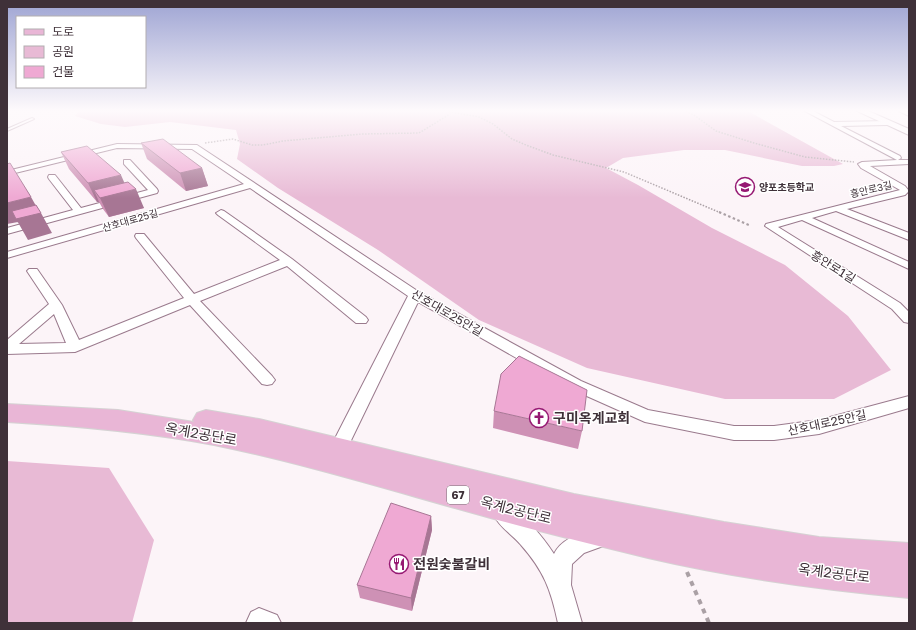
<svg xmlns="http://www.w3.org/2000/svg" width="916" height="630" font-family="'Golos Text','Noto Sans KR',sans-serif">
<style>
.green{fill:#e8bad5}
.lines{fill:none;stroke-linecap:round;stroke-linejoin:round}
.service-casing{stroke:#9a7a8d;stroke-width:2}
.minor-casing{stroke:#9a7a8d;stroke-width:2}
.tertiary-casing{stroke:#9a7a8d;stroke-width:2}
.primary-casing{stroke:#d5d2d3;stroke-width:2}
.path-far2{stroke:#aaa0a5;stroke-width:1.5;stroke-dasharray:1.5 1.5;stroke-linecap:butt}
.path-far1{stroke:#aaa0a5;stroke-width:2;stroke-dasharray:2.5 2.5;stroke-linecap:butt}
.path{stroke:#aaa0a5;stroke-width:4;stroke-dasharray:5 5;stroke-linecap:butt}
.service{fill:#fff;fill-rule:evenodd}
.minor{fill:#fff;fill-rule:evenodd}
.tertiary{fill:#fff;fill-rule:evenodd}
.primary{fill:#e9b6d6;fill-rule:evenodd}
.wall{fill:#ce91b5}
.shaded-wall{fill:#a77694}
.building{fill:#efa9d3;stroke:#a77694}
.labels{text-anchor:middle;stroke-width:3;stroke-linejoin:round;paint-order:stroke}
.far-poi-label{font-size:10px;font-weight:bold;fill:#3f3139;stroke:#fff;text-anchor:start}
.far-street-label{font-size:10px;fill:#3f3139;stroke:#fff}
.shield{fill:#fff;stroke:#796f74;stroke-width:1}
.shield-label{font-size:11px;font-weight:bold;fill:#3f3139}
.street-label{font-size:12px;fill:#3f3139;stroke:#fff}
.near-poi-label{font-size:14px;font-weight:bold;fill:#3f3139;stroke:#fff;text-anchor:start}
.near-street-label{font-size:14px;fill:#3f3139;stroke:#fff}
</style>
<rect width="100%" height="100%" fill="#fcf4f8"/>
<!-- green -->
<path class="green" d="M 80,110 L 746,110 L 843,164 L 834,166 L 802,166 L 725,150 L 684,150 L 623,158 L 606,168 L 638,185 L 712,228 L 785,265 L 848,316 L 891,370 L 834,399 L 725,399 L 587,368 L 479,320 L 378,250 L 278,188 L 237,159 L 240,144 L 236,130 L 170,122 L 125,127 L 101,124 L 75,116 Z
M 7,461 L 109,468 L 154,540 L 132,623 L 7,623 Z"/>
<g class="lines">
<!-- service casing -->
<g class="service-casing">
<path id="service" d="M 32,118 L 34,119 L 7,131 L 7,129 Z"/>
</g>
<!-- minor casing -->
<g class="minor-casing">
<path id="minor" d="M 803,110 L 811,110 L 834,122 L 887,121 L 890,123 L 887,125 L 841,126 L 900,156 L 901,158 L 898,160 L 909,160 L 909,164 L 870,166 L 905,186 L 909,191 L 905,195 L 847,209 L 909,233 L 909,240 L 836,211 L 812,218 L 909,262 L 909,269 L 802,220 L 778,227 L 900,303 L 909,312 L 909,323 L 904,322 L 892,309 L 765,226 L 766,224 L 900,190 L 861,168 L 858,164 L 862,162 L 897,160 Z
M 898,110 L 909,112 L 909,116 L 899,111 Z
M 117,144 L 197,145 L 419,292 L 581,381 L 648,410 L 734,426 L 774,426 L 819,420 L 909,396 L 909,408 L 819,434 L 774,440 L 734,440 L 645,422 L 571,389 L 418,302 L 342,459 L 336,461 L 330,459 L 327,454 L 408,296 L 250,188 L 7,258 L 7,252 L 244,184 L 192,149 L 117,148 L 7,175 L 7,171 Z
M 124,160 L 130,160 L 157,189 L 158,191 L 157,193 L 7,234 L 7,228 L 73,210 L 49,179 L 48,177 L 49,175 L 55,175 L 81,208 L 148,190 L 124,164 Z
M 221,210 L 224,211 L 292,259 L 366,317 L 368,320 L 366,323 L 356,323 L 287,266 L 200,301 L 272,376 L 275,380 L 272,384 L 267,385 L 262,384 L 190,305 L 75,352 L 7,354 L 7,340 L 49,304 L 27,271 L 29,269 L 37,269 L 62,305 L 79,340 L 184,298 L 136,238 L 135,236 L 136,234 L 144,234 L 194,294 L 280,260 L 218,215 L 216,213 ZM 54,314 L 66,343 L 19,344 Z
M 504,506 C 525,514 542,536 554,554 C 562,537 583,533 599,528 L 606,531 L 609,538 L 606,545 L 584,553 L 572,564 L 571,585 L 582,623 L 558,623 C 551,590 544,571 521,545 C 513,535 499,527 494,515 L 497,509 Z
M 259,608 L 277,615 L 281,623 L 246,623 L 251,612 Z"/>
</g>
<!-- tertiary casing -->
<g class="tertiary-casing">
<path id="tertiary" d="M 855,110 L 866,110 L 909,129 L 909,135 Z"/>
</g>
<!-- primary casing -->
<g class="primary-casing">
<path id="primary" d="M 7,404 L 118,410 L 194,422 L 193,420 L 197,413 L 206,410 L 259,419 L 574,494 L 724,522 L 819,537 L 909,543 L 909,598 C 822,590 734,578 648,558 C 594,545 540,532 487,517 C 396,492 306,464 214,445 C 145,432 77,426 7,422 Z"/>
</g>
<!-- path-far2 -->
<path class="path-far2" d="M 440,110 L 479,117 L 493,124 L 512,139 L 526,145 L 553,155 L 624,172 L 721,213
M 683,110 L 694,115 L 716,131 L 754,143 L 805,157 L 854,162
M 205,143 L 233,139 L 252,145 L 263,145 L 283,141 L 362,134 L 419,133 L 450,114"/>
<!-- path-far1 -->
<path class="path-far1" d="M 719,212 L 751,226"/>
<!-- path -->
<path class="path" d="M 687,572 L 709,623"/>
<!-- service -->
<use href="#service" class="service"/>
<!-- minor -->
<use href="#minor" class="minor"/>
<!-- tertiary -->
<use href="#tertiary" class="tertiary"/>
<!-- primary -->
<use href="#primary" class="primary"/>
</g>
<!-- wall -->
<path class="wall" d="M 141,143 L 202,168 L 208,186 L 186,191 L 147,159 Z
M 61,152 L 124,183 L 144,208 L 109,217 L 103,209 L 99,202 L 97,202 L 69,169 Z
M 494,411 L 582,431 L 578,449 L 493,428 Z
M 431,516 L 432,530 L 412,611 L 360,598 L 357,585 Z"/>
<!-- shaded-wall -->
<path class="shaded-wall" d="M 202,168 L 208,186 L 186,191 L 180,173 Z
M 121,175 L 128,191 L 136,189 L 144,208 L 109,217 L 100,198 L 94,190 L 99,202 L 97,202 L 88,183 Z
M 31,197 L 40,213 L 41,213 L 52,233 L 28,240 L 7,203 Z
M 7,203 L 18,222 L 7,224 Z
M 431,516 L 432,530 L 412,611 L 411,598 Z"/>
<!-- building -->
<path class="building" d="M 163,139 L 202,168 L 180,173 L 141,143 Z
M 87,146 L 121,175 L 88,183 L 61,152 Z
M 10,163 L 31,197 L 7,203 L 7,164 Z
M 128,182 L 136,189 L 100,198 L 94,190 Z
M 36,205 L 41,213 L 16,219 L 12,211 Z
M 519,356 L 587,390 L 582,431 L 494,411 L 501,374 Z
M 391,503 L 431,516 L 411,598 L 357,585 Z"/>
<!-- sky -->
<linearGradient id="sky" x2="0" y2="1"><stop stop-color="#9ea4d3"/><stop offset="0.56" stop-color="#fefafc"/><stop offset="1" stop-color="#fefafc" stop-opacity="0"/></linearGradient>
<rect width="916" height="198" fill="url(#sky)"/>
<!-- icons -->
<defs>
<g id="school-ring" transform="scale(1)"><circle r="9.5" fill="#fff" stroke="#961973" stroke-width="1.5"/><path d="M0-5L7-2L0 1L-7-2ZM-4 1L0 2.5L4 1V4Q0 6-4 4Z" fill="#961973"/></g>
<g id="church-ring" transform="scale(1)"><circle r="9.5" fill="#fff" stroke="#961973" stroke-width="1.5"/><path d="M-1.2-6h2.4v3.5h3.3v2.4h-3.3V6h-2.4V-.1h-3.3v-2.4h3.3Z" fill="#961973"/></g>
<g id="restaurant-ring" transform="scale(1)"><circle r="9.5" fill="#fff" stroke="#961973" stroke-width="1.5"/><path d="M-5-6h1v4h1v-4h1v4h1v-4h1v5L-1.5 .5V6h-2V.5L-5-1ZM5-6V6H3V1.5H1.5Q1.5-4 5-6Z" fill="#961973"/></g>
</defs>
<g fill-rule="evenodd">
<use href="#school-ring" x="745" y="187"/>
<use href="#church-ring" x="539" y="418"/>
<use href="#restaurant-ring" x="399" y="564"/>
</g>
<g class="labels">
<!-- far-poi labels -->
<g class="far-poi-label">
<text x="759" y="191">양포초등학교</text>
</g>
<!-- far-street labels -->
<g class="far-street-label">
<text transform="translate(871 189) rotate(-13)" y="4">흥안로3길</text>
<text transform="translate(130 220) rotate(-16)" y="4">산호대로25길</text>
</g>
<!-- shield labels -->
<rect class="shield" x="447" y="486" width="22" height="18" rx="3"/>
<g class="shield-label">
<text x="458" y="499">67</text>
</g>
<!-- street labels -->
<g class="street-label">
<text transform="translate(833 267) rotate(32)" y="4">흥안로1길</text>
<text transform="translate(447 313) rotate(30)" y="4">산호대로25안길</text>
<text transform="translate(827 423) rotate(-12)" y="4">산호대로25안길</text>
</g>
<!-- near-poi labels -->
<g class="near-poi-label">
<text x="553" y="423">구미옥계교회</text>
<text x="413" y="569">전원숯불갈비</text>
</g>
<!-- near-street labels -->
<g class="near-street-label">
<text transform="translate(201 434) rotate(10)" y="5">옥계2공단로</text>
<text transform="translate(516 510) rotate(14)" y="5">옥계2공단로</text>
<text transform="translate(834 573) rotate(7)" y="5">옥계2공단로</text>
</g>
</g>
<!-- border -->
<rect width="916" height="630" fill="none" stroke="#3f3139" stroke-width="16"/>
<!-- legend -->
<rect x="16" y="16" width="130" height="72" fill="#ffffff" stroke="#b2adb0"/>
<rect x="24" y="29" width="20" height="6" fill="#e9b6d6" stroke="#b2adb0"/>
<text x="52" y="36" font-size="12" fill="#3f3139">도로</text>
<rect x="24" y="46" width="20" height="12" fill="#e8bad5" stroke="#b2adb0"/>
<text x="52" y="56" font-size="12" fill="#3f3139">공원</text>
<rect x="24" y="66" width="20" height="12" fill="#efa9d3" stroke="#b2adb0"/>
<text x="52" y="76" font-size="12" fill="#3f3139">건물</text>
</svg>
